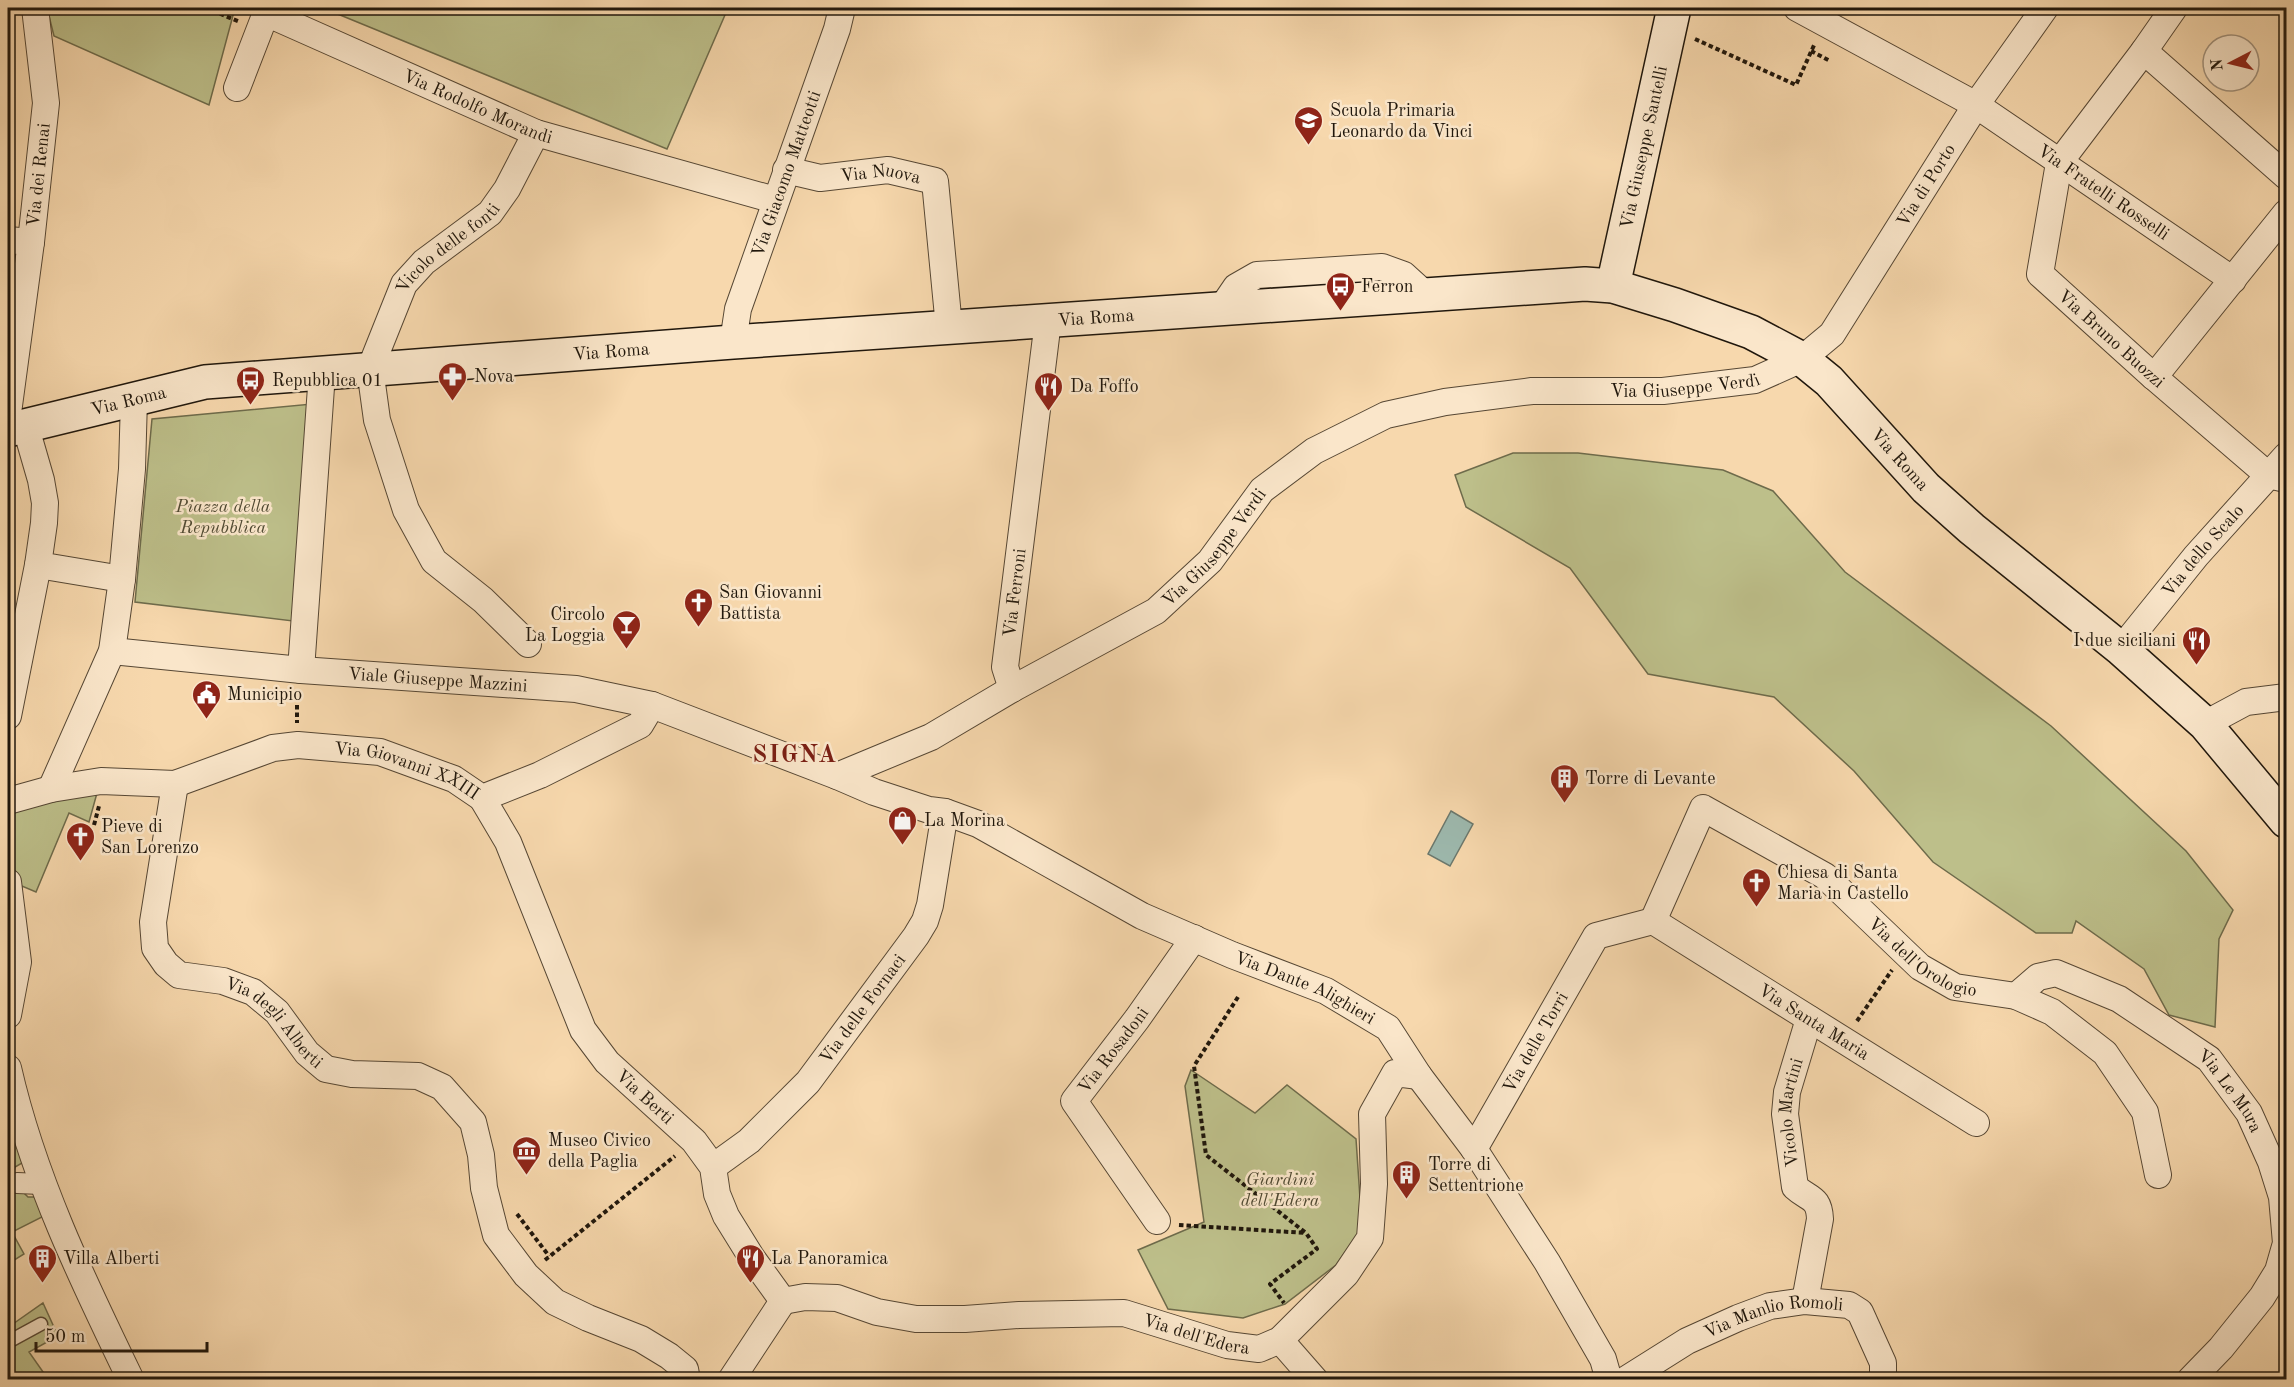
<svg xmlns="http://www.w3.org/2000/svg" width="2294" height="1387" font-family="'Old Standard TT',serif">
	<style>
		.green { fill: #bdbf8a; stroke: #6e6b4b; stroke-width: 1.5 }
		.water { fill: #9db9ae; stroke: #6b786d; stroke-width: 1.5 }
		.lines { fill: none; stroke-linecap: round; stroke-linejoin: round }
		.service-casing { stroke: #564734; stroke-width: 15 }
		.pedestrian-casing { stroke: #564734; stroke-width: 22 }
		.minor-casing { stroke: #564734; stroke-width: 28 }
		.secondary-casing { stroke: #20170c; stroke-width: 36 }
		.path { stroke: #20170c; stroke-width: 4; stroke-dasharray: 4.5 3; stroke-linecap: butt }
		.service { stroke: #fae6ca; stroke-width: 12 }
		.pedestrian { stroke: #fae6ca; stroke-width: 20 }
		.minor { stroke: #fae6ca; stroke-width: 26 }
		.secondary { stroke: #fae6ca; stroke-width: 33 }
		.labels { text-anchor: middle; stroke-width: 5; stroke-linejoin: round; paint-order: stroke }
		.street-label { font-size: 18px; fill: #20170c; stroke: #fae6ca }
		.poi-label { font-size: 18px; fill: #20170c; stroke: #fae6ca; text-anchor: start }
		.park-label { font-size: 18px; font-style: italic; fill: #4f4932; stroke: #fae6ca }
		.district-label { font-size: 24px; font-weight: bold; letter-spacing: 1.5px; fill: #7a1f14; stroke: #fae6ca }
	</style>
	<rect width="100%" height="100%" fill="#f7d8ad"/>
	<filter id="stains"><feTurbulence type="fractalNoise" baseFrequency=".00333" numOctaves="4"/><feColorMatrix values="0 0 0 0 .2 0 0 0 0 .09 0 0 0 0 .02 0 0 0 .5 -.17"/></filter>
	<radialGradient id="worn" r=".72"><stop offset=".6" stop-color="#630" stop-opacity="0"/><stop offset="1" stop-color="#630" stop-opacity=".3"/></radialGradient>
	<path class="green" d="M47,8H235L209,105L54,36Z
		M323,8H728L667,149Z
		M312,404L293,621L135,602L152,419Z
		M1513,453H1578L1723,470L1773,491L1845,572L2051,726L2186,851L2233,910L2219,939L2215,1027L2169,1015L2144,969L2076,921L2072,933H2036L1933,862L1854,771L1774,697L1648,674L1570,568L1466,507L1455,475Z
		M97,793L89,822L69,813L36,892L22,886L17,913L8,861V807Z
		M1191,1070L1255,1113L1287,1085L1356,1139L1362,1228L1336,1265L1285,1304L1243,1318L1168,1309L1138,1250L1204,1222L1185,1086Z
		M8,1104L24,1162L15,1167L13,1175L21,1190L28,1197H36L46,1215L12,1232L24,1254L8,1264Z
		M43,1303L58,1336L29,1352L48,1379H8V1323L10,1326Z"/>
	<path class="water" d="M1451,811L1473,824L1450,866L1428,854Z"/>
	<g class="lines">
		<defs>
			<path id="service" d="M8,1342L41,1324"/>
			<path id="pedestrian" d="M17,1183L41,1184"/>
			<g id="minor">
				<path id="s1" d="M1797,8L1976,105L2233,280"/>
				<path id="s2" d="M2174,8L2144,51L2059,163L2040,274L2154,377L2268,475L2286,479"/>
				<path d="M2144,51L2286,176"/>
				<path id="s3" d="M237,88L266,13L536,133L775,200"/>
				<path id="s4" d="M786,170L820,178L888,170L935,181L949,327"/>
				<path d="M8,240L31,242"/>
				<path d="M1221,309L1236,287L1257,275L1382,267L1404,275L1426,295"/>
				<path id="s5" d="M733,342L738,309L837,29L842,8"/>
				<path d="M2154,377L2286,213"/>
				<path id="s6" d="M8,413L31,242L46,103L35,8"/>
				<path d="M38,565L122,579"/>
				<path id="s7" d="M528,644L483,600L434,561L406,510L377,420L370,369L404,284L424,262L490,213L507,189L536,133"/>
				<path id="s8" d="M2121,649L2196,556L2286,456"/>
				<path id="s9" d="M112,651L301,670L576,689L652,705L837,776L874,792L929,810L945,812L978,824L1142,916L1232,955L1326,991L1388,1028L1419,1076L1474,1149L1547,1262L1603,1359L1609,1380"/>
				<path d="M301,670L322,373"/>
				<path id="s10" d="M1012,689L1005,667L1048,321"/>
				<path d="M8,716L38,565L44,523L45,503L41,480L28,435"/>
				<path d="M2205,724L2246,702L2286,697"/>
				<path id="s11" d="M837,776L931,737L1012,689L1156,611L1210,561L1262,490L1314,451L1386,415L1445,402L1532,391H1663L1755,380L1802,359L1832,334L1976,105L2045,8"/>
				<path id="s12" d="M175,784L153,922L155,948L166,964L179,975L223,981L253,992L277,1012L307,1053L326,1069L352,1074L418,1076L442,1087L473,1122L481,1155L484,1188L496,1235L526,1275L555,1302L588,1318L641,1339L669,1356L685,1369L687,1380"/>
				<path d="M51,789L112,651L122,579L132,469L134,399"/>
				<path id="s13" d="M482,798L508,842L583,1030L607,1062L694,1141L713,1167L717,1194L726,1216L752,1258L783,1301"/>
				<path id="s14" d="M8,801L51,789L101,781L175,784L273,748L298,745L380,752L454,779L482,798L540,775L640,725L652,705"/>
				<path d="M8,882L18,962L8,1015"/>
				<path id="s15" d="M1653,921L1703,808L1825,876L1920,967L1955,987L2016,996L2052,1012L2105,1053L2145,1112L2158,1175"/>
				<path id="s16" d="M1653,921L1976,1123"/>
				<path id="s17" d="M2016,996L2038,977L2056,973L2119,999L2209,1059L2249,1113L2271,1162L2282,1197L2286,1243L2278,1271L2262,1297L2221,1348L2190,1380"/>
				<path d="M8,1068C33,1178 82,1279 131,1380"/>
				<path id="s18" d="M1474,1149L1596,936L1653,921"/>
				<path id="s19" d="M713,1167L749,1141L808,1082L916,936L925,921L930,905L945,812"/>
				<path id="s20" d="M1157,1221L1074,1101L1137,1019L1194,938"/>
				<path id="s21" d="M783,1301L805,1297L837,1298L877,1312L916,1319H965L1019,1315L1124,1313L1227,1345L1259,1349L1280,1340L1346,1274L1370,1238L1374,1184L1372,1114L1395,1073L1419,1076"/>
				<path id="s22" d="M1805,1301L1820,1219C1819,1196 1809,1200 1795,1187L1785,1114L1787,1092L1809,1019"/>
				<path d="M1280,1340L1315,1380"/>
				<path d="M731,1380L783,1301"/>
				<path id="s23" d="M1625,1380L1687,1341L1738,1318L1770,1306L1805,1301L1849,1305L1860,1312L1883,1363V1380"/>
			</g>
			<g id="secondary">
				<path id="s24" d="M1613,286L1674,8"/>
				<path id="s25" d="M8,430L205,382L733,342L1585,284L1613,286L1675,305L1751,332L1802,359L1829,381L1926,488L1972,529L2121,649L2205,724L2286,821"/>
			</g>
		</defs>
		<use href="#service" class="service-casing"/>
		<use href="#pedestrian" class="pedestrian-casing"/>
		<use href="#minor" class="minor-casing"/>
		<use href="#secondary" class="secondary-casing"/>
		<path class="path" d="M206,8L240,22
			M1695,39L1796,85L1815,43
			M1811,51L1830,61
			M297,705V723
			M94,825L99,806
			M1238,997L1194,1066L1206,1155L1306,1233L1317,1249L1270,1284L1284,1303
			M1857,1021L1892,970
			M517,1214L549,1256
			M1179,1225L1306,1233
			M545,1260L675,1156"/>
		<use href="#service" class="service"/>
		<use href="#pedestrian" class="pedestrian"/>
		<use href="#minor" class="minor"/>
		<use href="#secondary" class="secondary"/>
	</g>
	<defs>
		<symbol id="school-pin" viewBox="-11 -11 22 30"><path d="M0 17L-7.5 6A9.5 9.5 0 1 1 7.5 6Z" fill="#8f2418" stroke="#fae6ca"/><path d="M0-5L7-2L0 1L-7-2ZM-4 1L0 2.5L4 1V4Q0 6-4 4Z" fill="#fff"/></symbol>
		<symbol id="bus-pin" viewBox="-11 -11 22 30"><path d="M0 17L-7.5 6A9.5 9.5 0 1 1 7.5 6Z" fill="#8f2418" stroke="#fae6ca"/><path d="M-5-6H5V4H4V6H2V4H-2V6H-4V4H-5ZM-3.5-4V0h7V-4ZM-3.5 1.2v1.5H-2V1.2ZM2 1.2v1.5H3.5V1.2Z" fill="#fff"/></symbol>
		<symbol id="pharmacy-pin" viewBox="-11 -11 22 30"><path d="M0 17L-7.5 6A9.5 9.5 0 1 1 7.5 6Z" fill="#8f2418" stroke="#fae6ca"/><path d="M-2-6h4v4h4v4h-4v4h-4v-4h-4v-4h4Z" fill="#fff"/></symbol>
		<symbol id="restaurant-pin" viewBox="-11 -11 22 30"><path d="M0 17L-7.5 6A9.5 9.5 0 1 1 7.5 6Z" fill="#8f2418" stroke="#fae6ca"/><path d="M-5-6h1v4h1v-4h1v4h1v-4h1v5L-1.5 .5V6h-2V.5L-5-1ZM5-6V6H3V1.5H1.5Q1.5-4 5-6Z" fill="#fff"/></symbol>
		<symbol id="church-pin" viewBox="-11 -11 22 30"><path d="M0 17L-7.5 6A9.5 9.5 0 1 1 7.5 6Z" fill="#8f2418" stroke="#fae6ca"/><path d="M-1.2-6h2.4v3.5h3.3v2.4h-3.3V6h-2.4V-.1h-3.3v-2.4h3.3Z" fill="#fff"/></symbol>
		<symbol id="bar-pin" viewBox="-11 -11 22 30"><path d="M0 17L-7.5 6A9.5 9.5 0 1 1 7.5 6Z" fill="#8f2418" stroke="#fae6ca"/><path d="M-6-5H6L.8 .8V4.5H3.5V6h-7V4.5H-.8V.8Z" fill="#fff"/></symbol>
		<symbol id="civic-pin" viewBox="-11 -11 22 30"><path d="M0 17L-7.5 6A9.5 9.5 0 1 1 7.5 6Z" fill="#8f2418" stroke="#fae6ca"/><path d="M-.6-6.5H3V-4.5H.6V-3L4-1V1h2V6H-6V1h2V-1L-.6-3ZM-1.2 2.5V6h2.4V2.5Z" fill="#fff"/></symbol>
		<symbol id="building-pin" viewBox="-11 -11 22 30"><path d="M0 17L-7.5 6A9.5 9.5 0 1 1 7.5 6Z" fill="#8f2418" stroke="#fae6ca"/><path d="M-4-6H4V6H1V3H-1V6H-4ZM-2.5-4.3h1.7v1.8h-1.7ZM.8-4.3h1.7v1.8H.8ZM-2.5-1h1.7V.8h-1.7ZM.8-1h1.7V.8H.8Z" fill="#fff"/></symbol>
		<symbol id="shop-pin" viewBox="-11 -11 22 30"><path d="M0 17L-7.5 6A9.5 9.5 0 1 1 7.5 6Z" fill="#8f2418" stroke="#fae6ca"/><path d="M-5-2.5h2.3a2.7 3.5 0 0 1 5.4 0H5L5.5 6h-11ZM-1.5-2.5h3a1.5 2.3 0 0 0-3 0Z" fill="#fff"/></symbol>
		<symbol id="museum-pin" viewBox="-11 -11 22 30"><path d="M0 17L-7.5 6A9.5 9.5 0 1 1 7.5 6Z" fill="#8f2418" stroke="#fae6ca"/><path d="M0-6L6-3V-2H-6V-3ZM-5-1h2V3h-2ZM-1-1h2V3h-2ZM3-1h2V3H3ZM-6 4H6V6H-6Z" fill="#fff"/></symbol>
	</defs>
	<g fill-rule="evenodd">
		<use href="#school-pin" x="1292" y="104" width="33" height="45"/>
		<use href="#bus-pin" x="1324" y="270" width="33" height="45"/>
		<use href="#pharmacy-pin" x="436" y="360" width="33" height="45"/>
		<use href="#bus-pin" x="234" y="364" width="33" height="45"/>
		<use href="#restaurant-pin" x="1032" y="370" width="33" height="45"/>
		<use href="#church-pin" x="682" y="586" width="33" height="45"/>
		<use href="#bar-pin" x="610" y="608" width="33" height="45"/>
		<use href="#restaurant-pin" x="2180" y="624" width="33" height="45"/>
		<use href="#civic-pin" x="190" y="678" width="33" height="45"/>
		<use href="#building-pin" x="1548" y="762" width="33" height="45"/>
		<use href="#shop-pin" x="886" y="804" width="33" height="45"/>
		<use href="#church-pin" x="64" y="820" width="33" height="45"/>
		<use href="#church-pin" x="1740" y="866" width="33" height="45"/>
		<use href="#museum-pin" x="510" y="1134" width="33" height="45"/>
		<use href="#building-pin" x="1390" y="1158" width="33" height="45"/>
		<use href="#building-pin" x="26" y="1242" width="33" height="45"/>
		<use href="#restaurant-pin" x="734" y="1242" width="33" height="45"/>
	</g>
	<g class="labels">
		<g class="street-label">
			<text dy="6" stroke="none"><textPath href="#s3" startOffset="312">Via Rodolfo Morandi</textPath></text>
			<text dy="6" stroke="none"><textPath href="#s24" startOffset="142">Via Giuseppe Santelli</textPath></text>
			<text dy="6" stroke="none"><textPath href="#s5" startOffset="177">Via Giacomo Matteotti</textPath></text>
			<text dy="6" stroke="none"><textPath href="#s6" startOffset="240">Via dei Renai</textPath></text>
			<text dy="6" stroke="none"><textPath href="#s4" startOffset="96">Via Nuova</textPath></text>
			<text dy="6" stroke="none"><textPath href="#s11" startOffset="1305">Via di Porto</textPath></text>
			<text dy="6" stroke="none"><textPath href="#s1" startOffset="358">Via Fratelli Rosselli</textPath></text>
			<text dy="6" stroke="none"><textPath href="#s7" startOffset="478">Vicolo delle fonti</textPath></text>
			<text dy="6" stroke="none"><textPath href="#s25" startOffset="1096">Via Roma</textPath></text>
			<text dy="6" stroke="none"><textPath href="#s2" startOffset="402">Via Bruno Buozzi</textPath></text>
			<text dy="6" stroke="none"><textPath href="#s25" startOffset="610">Via Roma</textPath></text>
			<text dy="6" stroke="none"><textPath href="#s11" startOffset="968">Via Giuseppe Verdi</textPath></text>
			<text dy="6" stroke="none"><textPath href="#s25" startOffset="124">Via Roma</textPath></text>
			<text dy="6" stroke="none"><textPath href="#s25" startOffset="1958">Via Roma</textPath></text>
			<text dy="6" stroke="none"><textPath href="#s11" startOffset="446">Via Giuseppe Verdi</textPath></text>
			<text dy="6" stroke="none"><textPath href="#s8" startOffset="128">Via dello Scalo</textPath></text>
			<text dy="6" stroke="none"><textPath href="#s10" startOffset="98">Via Ferroni</textPath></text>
			<text dy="6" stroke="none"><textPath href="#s9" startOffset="327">Viale Giuseppe Mazzini</textPath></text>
			<text dy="6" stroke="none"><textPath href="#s14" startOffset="412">Via Giovanni XXIII</textPath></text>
			<text dy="6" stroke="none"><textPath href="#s15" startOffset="392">Via dell'Orologio</textPath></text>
			<text dy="6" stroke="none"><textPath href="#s9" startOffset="1257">Via Dante Alighieri</textPath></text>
			<text dy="6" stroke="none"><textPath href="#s19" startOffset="219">Via delle Fornaci</textPath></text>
			<text dy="6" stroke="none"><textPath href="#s16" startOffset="190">Via Santa Maria</textPath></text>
			<text dy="6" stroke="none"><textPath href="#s12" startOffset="314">Via degli Alberti</textPath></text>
			<text dy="6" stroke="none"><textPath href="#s18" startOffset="123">Via delle Torri</textPath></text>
			<text dy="6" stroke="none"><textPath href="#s20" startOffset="210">Via Rosadoni</textPath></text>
			<text dy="6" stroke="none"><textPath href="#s17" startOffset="262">Via Le Mura</textPath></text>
			<text dy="6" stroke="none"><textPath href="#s13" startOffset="345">Via Berti</textPath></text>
			<text dy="6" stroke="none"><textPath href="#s22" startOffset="202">Vicolo Martini</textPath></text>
			<text dy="6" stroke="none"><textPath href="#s23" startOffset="165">Via Manlio Romoli</textPath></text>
			<text dy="6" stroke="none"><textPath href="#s21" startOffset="420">Via dell'Edera</textPath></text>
		</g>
		<g class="poi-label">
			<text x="1330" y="116">Scuola Primaria<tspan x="1330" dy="21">Leonardo da Vinci</tspan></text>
			<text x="1361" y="292">Ferron</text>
			<text x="474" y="382">Nova</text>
			<text x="272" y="386">Repubblica 01</text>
			<text x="1070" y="392">Da Foffo</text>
			<text x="719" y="598">San Giovanni<tspan x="719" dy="21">Battista</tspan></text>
			<text x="605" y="620" text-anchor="end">Circolo<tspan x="605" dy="21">La Loggia</tspan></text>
			<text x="2176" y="646" text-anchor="end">I due siciliani</text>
			<text x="227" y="700">Municipio</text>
			<text x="1585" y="784">Torre di Levante</text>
			<text x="924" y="826">La Morina</text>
			<text x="101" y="832">Pieve di<tspan x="101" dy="21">San Lorenzo</tspan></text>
			<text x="1777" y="878">Chiesa di Santa<tspan x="1777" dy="21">Maria in Castello</tspan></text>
			<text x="548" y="1146">Museo Civico<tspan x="548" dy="21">della Paglia</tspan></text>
			<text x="1428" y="1170">Torre di<tspan x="1428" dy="21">Settentrione</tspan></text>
			<text x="63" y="1264">Villa Alberti</text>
			<text x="771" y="1264">La Panoramica</text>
		</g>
		<g class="park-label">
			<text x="223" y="512">Piazza della<tspan x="223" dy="21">Repubblica</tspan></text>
			<text x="1280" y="1185">Giardini<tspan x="1280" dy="21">dell'Edera</tspan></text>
		</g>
		<g class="district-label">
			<text x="795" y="762">SIGNA</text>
		</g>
	</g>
	<rect width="2294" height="1387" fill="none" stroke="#f7d8ad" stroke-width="30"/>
	<rect x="9" y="9" width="2276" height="1369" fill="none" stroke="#20170c" stroke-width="3"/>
	<rect x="15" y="15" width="2264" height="1357" fill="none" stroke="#20170c" stroke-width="1.5"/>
	<g transform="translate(2231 63) rotate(263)"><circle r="28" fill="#fae6ca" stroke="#a3937e" stroke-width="1.5"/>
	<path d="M0-4.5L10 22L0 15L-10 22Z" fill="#8f2418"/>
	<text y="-9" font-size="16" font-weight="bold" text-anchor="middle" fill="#20170c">N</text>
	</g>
	<path d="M36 1342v9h171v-9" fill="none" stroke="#20170c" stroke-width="3"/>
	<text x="45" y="1342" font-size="18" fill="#20170c" stroke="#fae6ca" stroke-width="4.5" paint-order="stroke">50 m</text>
	<rect width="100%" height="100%" filter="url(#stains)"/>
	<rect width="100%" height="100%" fill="url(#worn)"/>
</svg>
